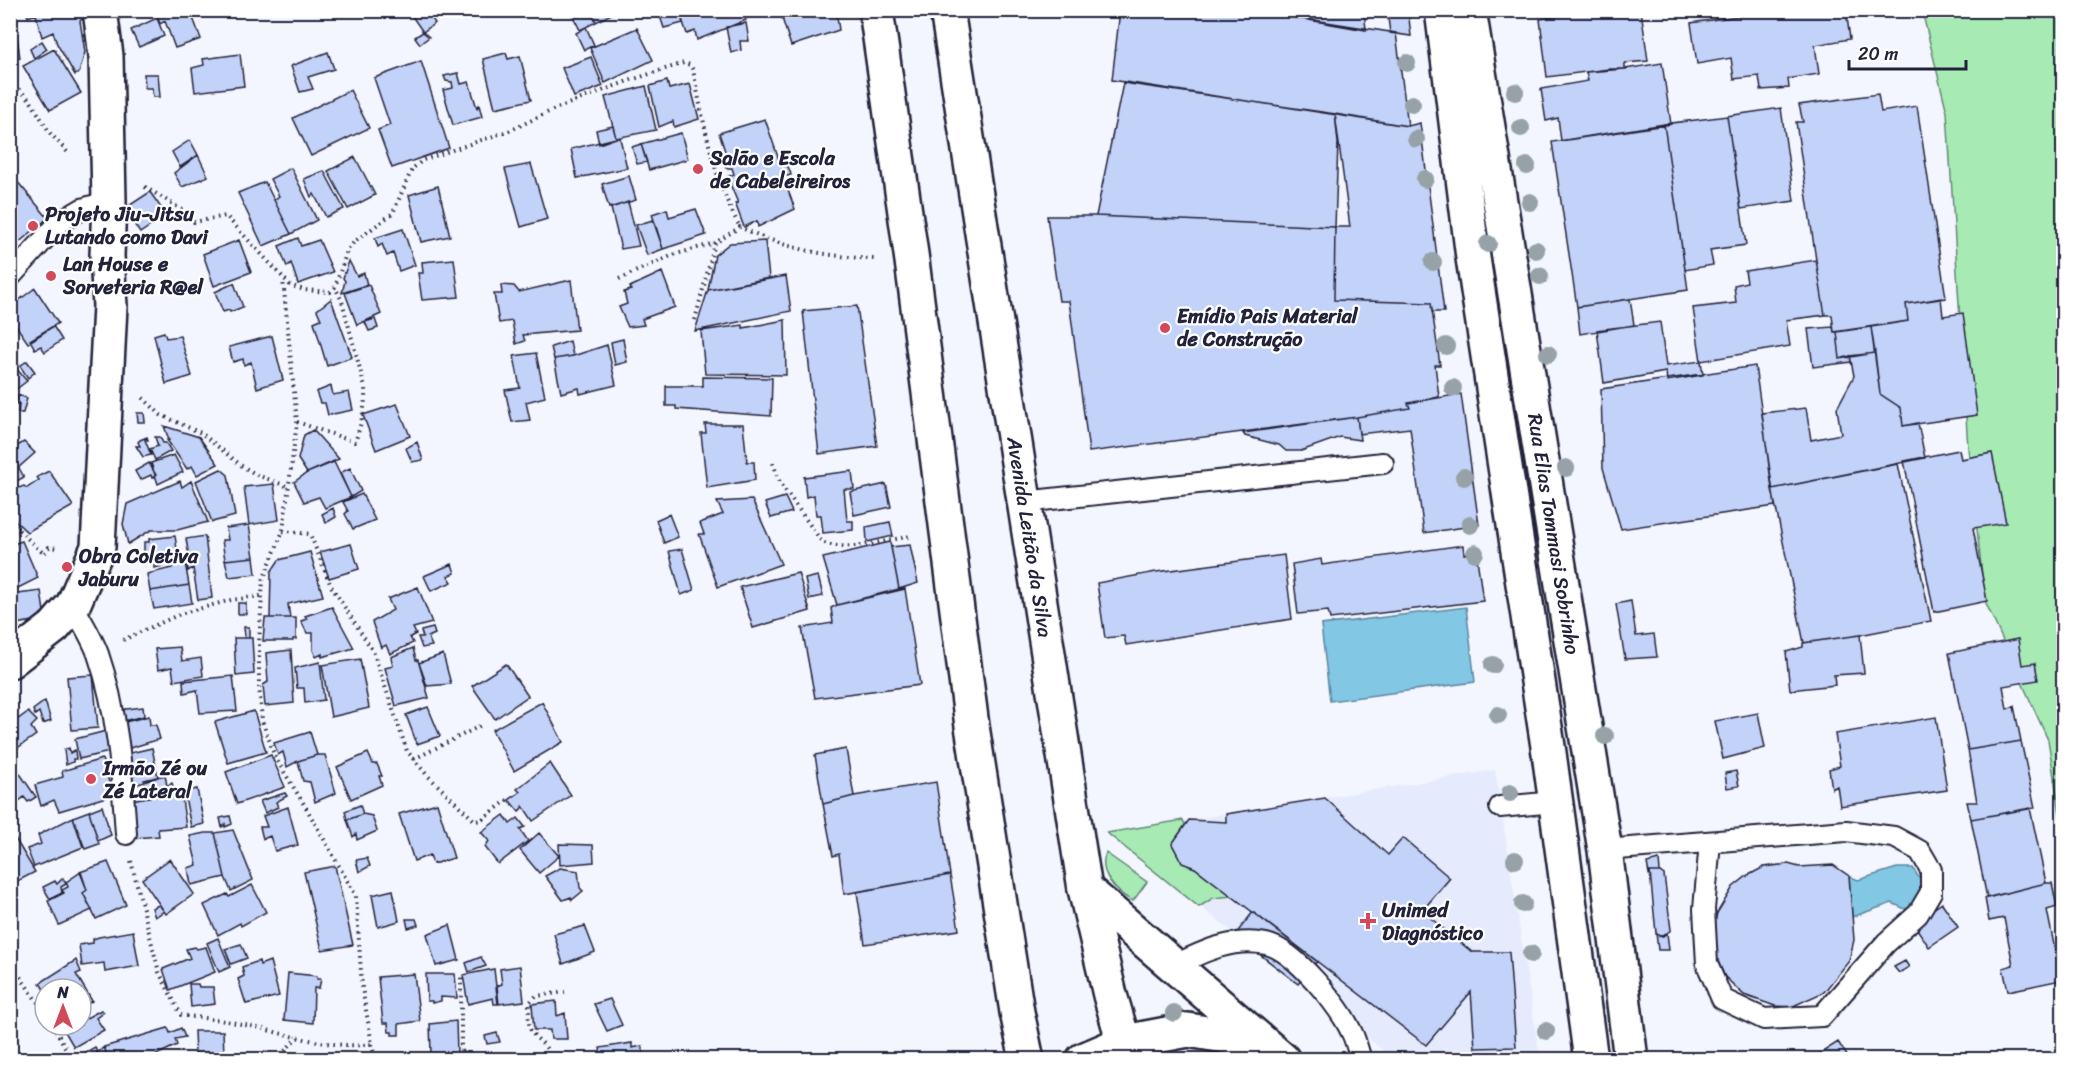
<svg xmlns="http://www.w3.org/2000/svg" width="2074" height="1070" font-family="Sriracha,sans-serif">
	<style>
		.built { fill: #e5ebfc }
		.green { fill: #a7eab4; stroke: #648678; stroke-width: 1.5 }
		.water { fill: #82c7e3; stroke: #5c85a0; stroke-width: 1.5 }
		.building { fill: #c3d2f8; stroke: #22223b; stroke-width: 1.5 }
		.lines { fill: none; stroke-linecap: round; stroke-linejoin: round }
		.service-casing { stroke: #22223b; stroke-width: 24 }
		.minor-casing { stroke: #22223b; stroke-width: 38 }
		.tertiary-casing { stroke: #22223b; stroke-width: 38 }
		.path { stroke: #22223b; stroke-width: 4; stroke-dasharray: 1.5 4.5; stroke-linecap: butt }
		.service { stroke: #fff; stroke-width: 20 }
		.minor { stroke: #fff; stroke-width: 33 }
		.tertiary { stroke: #fff; stroke-width: 33 }
		.tree { fill: #96a2a7 }
		.poi-dot { fill: #d1495b; stroke: #fff; stroke-width: 2 }
		.labels { text-anchor: middle; stroke-width: 4.5; stroke-linejoin: round; paint-order: stroke }
		.poi-label { font-size: 20px; font-weight: bold; fill: #22223b; stroke: #fff; text-anchor: start }
		.street-label { font-size: 20px; fill: #22223b; stroke: #fff }
	</style>
	<rect width="100%" height="100%" fill="#f3f6fe"/>
	<filter id="ink" filterUnits="userSpaceOnUse"><feTurbulence type="fractalNoise" baseFrequency=".0167" numOctaves="2"/><feDisplacementMap in="SourceGraphic" scale="12" xChannelSelector="R" yChannelSelector="G"/><feConvolveMatrix kernelMatrix="1 2 1 2 8 2 1 2 1" color-interpolation-filters="sRGB"/></filter>
	<g filter="url(#ink)">
		<path class="built" d="M1495,770L1540,1059H1394L1107,833Z"/>
		<path class="green" d="M1922,11H2063V832L2048,740L1985,601L1968,448L1947,112Z
			M1183,820L1185,825L1172,844L1182,863L1195,868L1233,896L1213,898L1199,907L1107,833Z
			M1106,853L1147,882L1133,901C1117,894 1097,872 1106,853Z"/>
		<path class="water" d="M1466,607L1475,682L1330,701L1321,625Z
			M1897,868H1913L1922,883L1920,903L1905,909L1892,903L1852,917L1849,876L1858,880Z"/>
		<path class="building" d="M10,10L12,14H14L20,58L10,59Z
			M26,10H80L83,18L80,21L85,52L79,73L75,75L57,44L53,32L42,37L36,14L28,17Z
			M155,10H190L201,39L175,48L165,21L160,24Z
			M410,10H426L435,23L423,32L409,12Z
			M570,10H591L596,22L580,30Z
			M591,10H619L596,22Z
			M658,10H679L683,23L664,28Z
			M679,10H742L746,20L697,40L695,31L687,34Z
			M784,10H836L839,30L791,46L780,12Z
			M1120,10H1251L1396,33L1408,126L1112,80Z
			M1251,10H1364L1366,30Z
			M1387,10H1408L1411,36L1390,33Z
			M1592,10H1641L1648,61L1625,63V69H1609L1547,77L1540,19Z
			M1778,10H1846L1850,39L1815,45L1819,74L1788,79L1789,88L1761,90L1759,76L1734,79L1731,58L1697,64L1691,23Z
			M157,18L164,36L139,47L131,30Z
			M746,23L749,41H740L741,50L731,53L726,27Z
			M586,27L594,45L584,50L576,33Z
			M637,28L653,60L605,83L590,48Z
			M423,32L429,37L420,44L415,37Z
			M42,41L47,49L34,58L30,49Z
			M54,49L81,93L50,110L23,66Z
			M328,52L334,69L308,77L313,89L300,92L291,66Z
			M506,53L508,59L520,56L531,100L495,108L483,59Z
			M240,54L244,86L195,92L192,68L204,65L203,59Z
			M591,57L603,86L574,97L562,68Z
			M421,61L449,148L392,168L378,130L390,125L374,78Z
			M1662,63L1671,124L1561,141L1558,118L1546,121L1541,89L1588,81L1586,72L1625,69Z
			M458,73L461,84L469,82L477,108L479,105L482,117L453,125L443,90L453,88L452,82L446,81L444,76Z
			M144,74H158L160,97H153L152,88H145Z
			M667,81L669,89L690,84L699,119L674,127L673,121L659,127L650,86Z
			M1123,83L1335,114L1338,143L1335,227L1096,216Z
			M646,86L656,130L616,138L605,97Z
			M350,90L369,128L311,156L293,118Z
			M1878,94L1881,112L1917,106L1946,298L1906,304L1908,321L1834,332L1832,315H1825L1816,260L1796,122H1803L1799,105Z
			M1781,108L1794,201L1741,209L1727,116Z
			M1335,114L1408,126L1420,123L1444,312H1432L1431,303L1334,300L1335,227H1350Z
			M1727,116L1746,245L1710,250L1713,265L1685,270L1664,124Z
			M765,119L781,166L786,163L790,171L791,175L783,177L795,209L758,227L757,221L744,227L735,203H738L727,177L734,174L732,168H726L723,157H727L719,133Z
			M1664,124L1688,290L1577,307L1552,142Z
			M613,126L616,138L599,144L596,130Z
			M681,133L688,159L649,170L641,144Z
			M616,138H620L627,168L577,178L571,149Z
			M190,140L198,155L180,167L172,152Z
			M641,144L647,162L637,164L632,147Z
			M198,155L208,176L182,187L174,173Z
			M355,157L375,195L348,209L328,171Z
			M531,164L547,219L521,227L505,169Z
			M291,168L317,220L291,234L274,200L279,196L270,179Z
			M324,171L344,209L326,217L314,194L311,197L304,179Z
			M629,176L636,200L609,208L602,184Z
			M16,180L48,218L17,244L10,237V185Z
			M265,182L291,234L263,246L238,193Z
			M438,186L450,236L421,242L409,195Z
			M150,192L166,215L140,233L124,209Z
			M628,202L639,246L621,249L611,208Z
			M667,209L669,217L696,209L706,235L663,249L652,214Z
			M1047,216H1096L1335,227L1334,300L1431,303L1440,365H1435L1439,397L1408,403L1410,408L1357,417L1089,452L1069,301H1059Z
			M653,220L663,249L647,255L636,225Z
			M403,229L415,265L399,271L393,253L387,256L382,244L378,247L375,238Z
			M298,238L301,246L319,240L333,272L298,284L291,263L287,267L279,246Z
			M239,240L251,272L214,286L203,254Z
			M765,241L769,278L708,290L715,255L730,243Z
			M454,259L459,297L422,300L418,273H423L422,262Z
			M1816,260L1825,315L1786,320L1790,346L1701,361L1693,308L1736,303L1734,285L1747,282L1745,271Z
			M349,261L357,276L364,273L367,285L342,293L345,281L343,278Z
			M662,272L675,307L642,319L644,325L628,327L619,307L627,304L624,292L631,290L630,287Z
			M786,276L791,311L695,331L708,290Z
			M571,280L577,330L523,335L525,341L516,344L512,321L499,323L494,294H502L501,285L514,286L519,292Z
			M234,283L243,307L230,312L229,310L223,312L215,292Z
			M369,285L381,314L357,325L345,293Z
			M35,288L58,323L28,343L10,317V307Z
			M1941,298L1943,316L1963,313L1977,415L1903,426L1901,408L1880,394L1871,327L1908,321L1906,304Z
			M331,299L352,357L327,366L314,322L321,319L317,310Z
			M1630,299L1634,325L1580,334L1577,307Z
			M857,306L877,446L819,454L803,311Z
			M375,319L378,328L369,331L365,322Z
			M785,320L786,375L705,374L701,331L743,325V328Z
			M1660,322L1666,366L1701,361L1703,375L1667,381L1666,372L1604,383L1597,330Z
			M53,326L62,340L45,352L41,346L35,349L30,340Z
			M1833,327L1834,332H1837L1840,359L1850,356L1851,362L1813,367L1808,329Z
			M1871,327L1875,353L1840,359L1837,332Z
			M164,332L166,338L180,336L192,376L166,384L154,335Z
			M272,336L283,380L257,388L251,362L244,365L243,359L233,362L229,347Z
			M623,339L627,362L615,365L611,342Z
			M570,341L573,356L554,359L551,347Z
			M607,345L616,385L580,394L579,388L561,393L554,359L573,356Z
			M536,353L545,397L526,402L530,420L512,422L505,390L520,388L514,356Z
			M1875,353L1880,394L1901,408L1903,426L1918,423L1925,458L1772,489L1762,413L1806,408L1811,440L1841,434L1837,408L1854,376L1850,356Z
			M27,361L35,372L28,378L20,366Z
			M14,366L27,381L10,394V369Z
			M1755,366L1775,506L1621,529L1603,468L1601,389Z
			M703,377L772,378L771,416L676,409V406H666V386H703Z
			M331,386L333,395L349,392L353,410L328,415L325,403H320L316,392Z
			M1461,394L1479,525L1424,533L1410,428L1359,434L1357,417L1410,408L1408,403Z
			M18,395L27,398L23,413H18L19,404H16Z
			M397,404L410,436L376,450L363,415Z
			M137,413H144L145,422H138Z
			M1357,417L1360,440L1340,437L1301,451H1286L1279,445L1245,436L1243,433Z
			M705,424H743L747,462H754L755,480L707,488L701,433H706Z
			M164,426L199,437L218,464L197,475L192,466L187,469L167,440H169Z
			M313,430L339,459L307,473L298,459L304,435Z
			M147,437L148,440H145L151,455L143,457L136,446H140L138,442L140,440Z
			M155,437H160L163,443H166L171,451L155,460L150,449L158,446Z
			M24,442L35,453L18,468L15,462L10,466V445L14,448Z
			M417,442L423,460L412,462L406,448Z
			M1959,450L1961,459L1992,453L2006,523L1973,528L1987,601L1934,612L1904,461Z
			M174,455L183,472L158,484L151,463Z
			M334,462L351,497L325,508L319,497L304,502L294,482L307,473Z
			M149,463L156,475L152,478L151,475L140,480L135,471Z
			M1898,464L1931,621L1860,635L1804,643L1772,489Z
			M19,468L24,477L10,485V474Z
			M350,468L361,491L351,497L340,473Z
			M221,469L228,475L235,516L212,522L196,481Z
			M49,471L73,506L27,532L10,516V499L13,497L10,491L24,486L27,488L39,480L37,477Z
			M852,471L854,489H844L847,521H853V530L823,533L821,515H816L814,495L806,497L804,477Z
			M180,481L182,487L191,481L208,522L177,530H151L128,544L123,524L127,504Z
			M274,484L279,520L249,525L244,487Z
			M886,484L891,507L854,515L850,492Z
			M362,494L375,520L353,529L345,514L348,511L343,502Z
			M785,497L792,512L771,518L765,503Z
			M752,500L781,564L718,587L699,534H704L700,523L723,514L717,502Z
			M333,508L336,517L326,523L322,514Z
			M669,514L678,537L664,543L656,520Z
			M890,522L893,536L867,542L866,527Z
			M249,525L254,557L225,560L222,540H228L226,528Z
			M175,536L179,562L154,568V562H148L147,556H144V542H149V539Z
			M205,536L212,598L198,600L193,568L188,571L187,562H190L186,539Z
			M22,541L38,578L10,592V545Z
			M890,542L899,589L837,605L823,558Z
			M351,544L359,569L329,578L320,552Z
			M910,545L918,583L899,589L891,547Z
			M1463,545L1464,554L1476,551L1483,601L1330,619L1328,611L1298,614L1292,564L1321,559L1322,565Z
			M682,549L694,590L681,595L669,551Z
			M310,552L323,596L288,604L290,618H270L271,572L279,560Z
			M1284,555L1292,619L1126,645L1124,636L1105,638L1097,583L1156,572Z
			M254,557L256,574L229,577L225,560Z
			M185,562L189,585L150,591L147,574L172,568L171,565Z
			M452,564L455,573L448,576L452,582L431,591L424,576Z
			M798,573L810,611L753,628L740,587Z
			M818,576L823,596L809,599L805,579Z
			M189,585L192,603L154,609L150,591Z
			M418,587L432,623L413,628L416,634L410,637L413,643L390,654L386,645L381,648L372,622L393,610L388,599Z
			M905,589L920,685L815,698L802,628L833,623L831,608L837,605Z
			M41,591L45,619L10,625V595Z
			M1631,601L1636,636L1654,634L1657,657L1625,659L1616,604Z
			M238,603H246V614H238Z
			M332,607L354,648L322,657V654L316,657L313,650V633H307L301,621L307,619L305,616Z
			M265,618H296V639H293V641H263Z
			M244,627H249V638H245Z
			M433,628L435,634L428,637L432,646L422,648L418,637H423L421,631Z
			M1860,635L1864,673L1834,675L1835,685L1790,690L1786,652L1803,647V643Z
			M234,638H252L254,674L236,676Z
			M2018,639L2022,665L2035,663L2038,680L2003,686L2007,709L2014,706L2021,741L1968,750L1949,653Z
			M180,647L182,661L201,658L203,676L174,681L172,667L158,670L155,649Z
			M413,648L416,660H418L429,698L396,706L385,668L393,666L391,657Z
			M291,650L294,703L265,706L263,685L268,682L266,653Z
			M443,654L451,684L427,686L419,663Z
			M360,659L369,708L331,717L322,665Z
			M320,662L324,700L305,703L304,688H297L295,668Z
			M506,664L528,696L495,719L472,686Z
			M93,675L98,728L72,730L67,677Z
			M233,676L237,711L200,713L197,690L184,693L183,681Z
			M45,701L51,721L43,724L39,712L35,715L33,710Z
			M542,702L563,742L514,771L492,730Z
			M143,707L144,716L119,722L118,710Z
			M428,707L440,736L417,744L406,715Z
			M254,711L266,752L228,763L215,722Z
			M28,712L37,721L31,727L36,735L10,753V725Z
			M1758,713L1765,748L1723,759L1715,721Z
			M149,716L150,725H156L160,739L130,748L125,722Z
			M1936,717L1947,790L1840,806L1837,786L1832,789L1829,769L1840,766L1835,734Z
			M110,730L114,751L79,759L75,739Z
			M310,732L317,755L298,761L287,767L283,752L278,755L274,743Z
			M2021,741L2035,808L1971,819L1967,802H1977L1968,750Z
			M69,748L70,753L75,750L76,759H73V762L66,765L64,750Z
			M152,748L158,777L133,786L126,754Z
			M846,749L854,796L823,804L815,755Z
			M368,753L373,764H377L382,776H379L382,785L351,799L337,767Z
			M271,755L285,787L237,804L226,772Z
			M317,755H325L336,793L315,802L310,782L303,781L298,761Z
			M10,759L36,797L28,802L24,797L11,808Z
			M102,759L113,795L59,811L54,800L41,806L35,785L63,777L62,771Z
			M550,763L571,795L533,821L523,806L519,812L509,800L520,792L517,789Z
			M1736,771L1739,786L1727,788L1725,773Z
			M165,775L167,786L172,783L174,789L148,795L144,780Z
			M936,782L950,875L844,894L839,854L833,856L823,804L854,796Z
			M197,789L204,824L191,827L184,792Z
			M181,792L186,827L158,829L159,836L135,838L130,800Z
			M285,793L287,796L276,802L278,807L265,813L260,801Z
			M1325,798L1388,855L1403,838L1450,878L1422,911L1472,952H1509L1516,1047L1475,1048L1471,992L1426,1045L1195,868L1182,863L1172,844L1189,820L1226,822V814Z
			M437,803L454,858L433,864L430,855L414,861L399,814Z
			M360,805L363,814L347,820L345,811Z
			M102,806L111,835L98,841L89,811Z
			M288,807L298,845L275,851L270,836L263,839L260,827H267L263,816Z
			M2030,808L2046,883L1987,898L1971,819Z
			M89,811L99,844L85,849L73,817Z
			M363,814L372,816L377,831L357,840L356,834L353,837L347,820Z
			M504,815L510,824L518,818L525,827L520,829L528,841L498,864L485,847L489,841L481,832Z
			M230,816L232,824L225,827V824L222,827L220,818Z
			M73,817L83,847L34,867L27,849L41,844L38,835Z
			M10,830L35,872L10,885Z
			M233,830L253,880L231,891L225,877L215,833Z
			M205,833H215L225,877L191,885L188,868L197,865L190,836Z
			M539,833L559,856L539,873L520,850Z
			M559,844L593,845L594,862L560,865Z
			M367,858L370,866L359,872L356,860Z
			M170,859L194,894L166,914L142,879Z
			M1659,860L1660,872H1650L1649,874L1647,863Z
			M108,862L126,905L96,919L83,893L87,890L80,872Z
			M1788,864L1799,867L1833,865L1849,876L1854,940L1849,961L1824,992L1791,1007L1775,1006L1744,995L1725,977L1716,957L1713,930L1717,913L1733,887L1747,876L1764,867Z
			M335,866L353,945L322,950L304,872Z
			M560,868L578,871L580,888L583,891L572,900L571,897L563,900L545,876Z
			M81,872L87,890L83,893L92,910L59,925L48,901L64,893L62,890L68,887L66,882Z
			M1650,872H1660L1664,875L1671,930L1663,936H1659L1656,933Z
			M950,875L959,930L865,944L857,892Z
			M63,878L66,884L61,887L62,893L50,899L43,887L55,881L57,884Z
			M2046,883H2052L2057,907L2047,910L2061,980L2008,991L2003,968L2013,965L2004,918L1989,921L1985,898Z
			M252,885L266,912L241,926L240,923L218,935L204,905L227,894L229,897Z
			M393,890L399,921L378,927L372,895Z
			M1942,903L1958,927L1929,947L1913,923Z
			M159,905L164,911L155,917L152,908Z
			M1253,912L1317,961L1298,984L1235,935Z
			M406,919H416L418,925L408,928Z
			M450,925L459,960L436,966L427,934Z
			M585,926L595,952L563,964L554,934Z
			M133,931L139,966L105,972L104,963L82,966L79,945L93,943V939L99,937Z
			M1656,933L1659,936L1667,933L1669,950H1658Z
			M218,938L230,967L219,972L207,943Z
			M241,944L247,958L231,964L225,949Z
			M195,947L197,949L206,947L215,972L170,990L163,969L190,958L186,949Z
			M481,957L486,966L469,972L466,963Z
			M76,960L81,972L76,974L92,1001L81,1007V989H45V991L40,983Z
			M259,961L260,965L270,961L279,996L246,1004L238,979L244,976L242,967Z
			M1905,961L1909,967L1899,973L1894,967Z
			M520,966L524,1001L499,1004L497,986L502,984L500,969Z
			M494,969L498,1004H494L493,998L468,1004L463,975Z
			M288,973L317,976V979H321L319,988H314L313,1023L284,1020Z
			M414,974L420,1021L399,1024V1035H392V1032H389L388,1023H383L378,977Z
			M426,974H455L457,998L441,997V1001L432,1003V1001H427Z
			M189,984H198L199,987H213L215,1004L191,1007Z
			M610,999L622,1025L607,1031L594,1004Z
			M556,1001L557,1016L565,1013L567,1039H551L550,1030H534L532,1004Z
			M101,1010L104,1012L96,1018L104,1030L74,1047L64,1030L73,1025H81V1021Z
			M456,1021L457,1053H431L430,1024Z
			M168,1028L170,1033L181,1028L185,1037L175,1039L177,1045L146,1060H109L104,1047Z
			M194,1031H223L224,1054H195Z
			M497,1033L500,1042L487,1044L485,1036Z
			M1838,1042L1850,1060H1810Z
			M632,1043V1048L642,1046L645,1060H602L600,1048Z
			M95,1047L97,1053L104,1047L109,1060H88L84,1053Z
			M336,1055L360,1060H335Z"/>
		<g class="lines">
			<defs>
				<path id="service" d="M10,277L60,222L82,209L109,201
					M1024,502L1383,463
					M73,605C81,621 92,637 98,654C118,712 122,774 126,834
					M1500,807L1555,802
					M1605,850L1846,831L1894,837L1920,851L1931,870V892L1918,914L1886,943L1822,1016L1764,1019L1722,999L1707,964L1704,909L1710,842
					M1173,966C1202,952 1233,937 1266,944C1295,950 1340,1007 1352,1033C1356,1041 1358,1051 1361,1060"/>
				<path id="minor" d="M10,661L54,627L73,605L98,547L110,306L107,256L109,201L106,56L100,10
					M1085,889L1283,1060
					M1083,1060L1125,1042L1188,1030L1261,1042"/>
				<path id="tertiary" d="M876,10L912,261L972,726L1017,1012L1027,1060
					M947,10L1085,889L1110,995L1129,1060
					M1442,10L1473,258L1549,753L1591,1060
					M1469,10L1605,850L1631,1060"/>
			</defs>
			<use href="#service" class="service-casing"/>
			<use href="#minor" class="minor-casing"/>
			<use href="#tertiary" class="tertiary-casing"/>
			<path class="path" d="M10,81L30,100L50,133L70,155
				M145,187L184,211L194,222L226,216L290,285L304,290L330,292L335,287L347,251L354,242L393,213L412,169L423,160L511,130L555,109L628,81L684,63L690,65L693,70C704,123 713,179 740,227
				M619,279L673,255L715,243
				M695,320L715,243L740,227C786,249 824,256 874,259
				M143,398L161,415L201,433L242,466L257,475L289,487
				M297,422L355,442C361,424 366,407 365,388L342,301L335,287
				M773,463L780,483L822,542C846,553 886,540 912,536
				M10,522L44,554L49,547L57,548
				M283,531L310,534L331,586L373,651L407,751L427,775L475,821L481,820L509,799
				M123,640L180,614L231,600L261,596
				M414,759L480,726
				M131,861L159,972L181,1015C202,1018 224,1020 245,1025C284,1033 332,1050 372,1044L362,988L356,896L308,811L275,757L262,720L259,685V643L263,580L283,531L297,422L283,280
				M10,962L45,1013
				M53,1025L72,1060
				M372,1044L375,1060
				M277,1060L297,1037
				M380,1060L461,1054V974
				M550,1060C548,1041 534,1041 530,1028C528,1020 529,1011 529,1003L536,996L565,992"/>
			<use href="#service" class="service"/>
			<use href="#minor" class="minor"/>
			<use href="#tertiary" class="tertiary"/>
		</g>
		<g class="tree">
			<circle cx="1407" cy="63" r="9"/>
			<circle cx="1515" cy="92" r="9"/>
			<circle cx="1412" cy="104" r="9"/>
			<circle cx="1521" cy="128" r="9"/>
			<circle cx="1416" cy="139" r="9"/>
			<circle cx="1527" cy="166" r="9"/>
			<circle cx="1425" cy="179" r="9"/>
			<circle cx="1530" cy="202" r="9"/>
			<circle cx="1488" cy="244" r="9"/>
			<circle cx="1536" cy="250" r="9"/>
			<circle cx="1433" cy="262" r="9"/>
			<circle cx="1540" cy="276" r="9"/>
			<circle cx="1446" cy="346" r="9"/>
			<circle cx="1548" cy="354" r="9"/>
			<circle cx="1453" cy="388" r="9"/>
			<circle cx="1566" cy="468" r="9"/>
			<circle cx="1464" cy="477" r="9"/>
			<circle cx="1470" cy="525" r="9"/>
			<circle cx="1475" cy="553" r="9"/>
			<circle cx="1493" cy="665" r="9"/>
			<circle cx="1498" cy="715" r="9"/>
			<circle cx="1605" cy="736" r="9"/>
			<circle cx="1510" cy="793" r="9"/>
			<circle cx="1515" cy="860" r="9"/>
			<circle cx="1523" cy="904" r="9"/>
			<circle cx="1531" cy="954" r="9"/>
			<circle cx="1174" cy="1013" r="9"/>
			<circle cx="1546" cy="1031" r="9"/>
		</g>
	</g>
	<g class="poi-dot">
		<circle cx="698" cy="169" r="6"/>
		<circle cx="33" cy="226" r="6"/>
		<circle cx="51" cy="276" r="6"/>
		<circle cx="1165" cy="328" r="6"/>
		<circle cx="67" cy="567" r="6"/>
		<circle cx="91" cy="779" r="6"/>
		<path d="M1365 912h6v6h6v6h-6v6h-6v-6h-6v-6h6z"/>
	</g>
	<g class="labels">
		<g class="poi-label">
			<text x="710" y="165">Salão e Escola<tspan x="710" dy="23">de Cabeleireiros</tspan></text>
			<text x="45" y="221">Projeto Jiu-Jitsu<tspan x="45" dy="23">Lutando como Davi</tspan></text>
			<text x="63" y="271">Lan House e<tspan x="63" dy="23">Sorveteria R@el</tspan></text>
			<text x="1177" y="323">Emídio Pais Material<tspan x="1177" dy="23">de Construção</tspan></text>
			<text x="79" y="563">Obra Coletiva<tspan x="79" dy="23">Jaburu</tspan></text>
			<text x="103" y="775">Irmão Zé ou<tspan x="103" dy="23">Zé Lateral</tspan></text>
			<text x="1382" y="917">Unimed<tspan x="1382" dy="23">Diagnóstico</tspan></text>
		</g>
		<g class="street-label">
			<text transform="translate(1554 534) rotate(81)" y="7">Rua Elias Tommasi Sobrinho</text>
			<text transform="translate(1030 537) rotate(81)" y="7">Avenida Leitão da Silva</text>
		</g>
	</g>
	<rect width="2074" height="1070" fill="none" stroke="#fff" stroke-width="36"/>
	<rect x="18" y="18" width="2038" height="1034" fill="none" stroke="#22223b" stroke-width="2" filter="url(#ink)"/>
	<g transform="translate(63 1007)"><circle r="28" fill="#ffffff" stroke="#a7a7b1" stroke-width="1.5"/>
	<path d="M0-4.5L10 22L0 15L-10 22Z" fill="#d1495b"/>
	<text y="-9" font-size="16" font-weight="bold" text-anchor="middle" fill="#22223b">N</text>
	</g>
	<path d="M1849 60v9h117v-9" fill="none" stroke="#22223b" stroke-width="3"/>
	<text x="1858" y="60" font-size="18" fill="#22223b" stroke="#ffffff" stroke-width="4.5" paint-order="stroke">20 m</text>
</svg>
